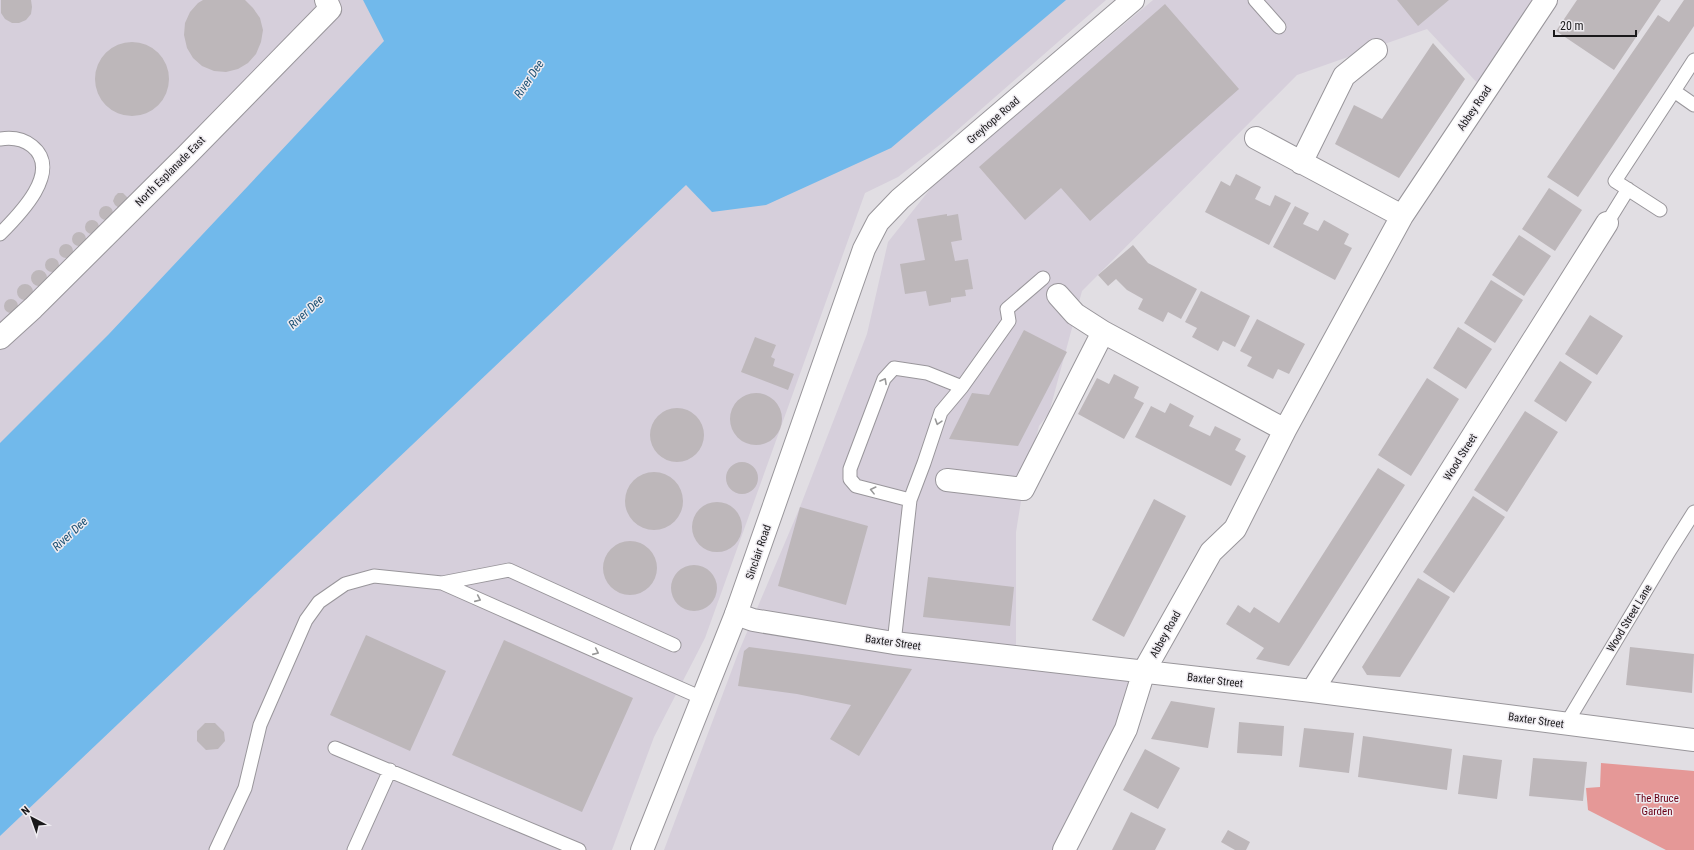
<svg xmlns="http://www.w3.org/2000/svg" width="1694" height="850" font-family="'Roboto Condensed',sans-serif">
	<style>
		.built { fill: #d6cfdb }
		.green { fill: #e59897 }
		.water { fill: #71b9eb }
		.building { fill: #bdb7ba }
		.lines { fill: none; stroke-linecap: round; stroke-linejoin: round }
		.lane-casing { stroke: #99969b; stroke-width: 15 }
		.street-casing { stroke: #99969b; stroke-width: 24 }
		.secondary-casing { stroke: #99969b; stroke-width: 24 }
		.lane { stroke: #fff; stroke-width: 13 }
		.street { stroke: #fff; stroke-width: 22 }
		.secondary { stroke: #fff; stroke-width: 22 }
		.oneway { stroke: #989898 }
		.labels { text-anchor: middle; stroke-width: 3; stroke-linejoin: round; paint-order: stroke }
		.street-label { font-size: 11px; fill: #1a191b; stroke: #eeebf0 }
		.park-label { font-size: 11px; fill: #6a0116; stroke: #eeebf0 }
		.water-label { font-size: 12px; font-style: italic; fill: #1c5174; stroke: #eeebf0 }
	</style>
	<rect width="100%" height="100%" fill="#e1dee3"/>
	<path class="built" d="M0,0H1106L946,140L898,177L865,193L705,638L654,737L612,850H0Z
		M1153,0H1537L1482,88L1427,29L1297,75L1082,291L1049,413L1039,426L1023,489L1016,532V656L1144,671L1064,850H664L739,651L800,507L867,334L888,242L935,183Z"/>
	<path class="green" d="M1601,763L1694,771V850H1666L1588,810L1586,788L1600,787Z"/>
	<path class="water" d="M363,0H1066L891,148L766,205L712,212L686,185L0,836V443L109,334L384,41Z"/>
	<path class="building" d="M1,0H31L32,7L31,14L26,20L19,23H12L5,19L1,13Z
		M203,0H245L253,8L260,18L263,30L261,42L256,54L248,63L238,69L226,72L214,71L202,66L193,58L187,48L184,35L185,23L190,12L198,3Z
		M1397,0H1449L1418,26Z
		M1577,0H1661L1614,70L1556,31Z
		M1684,0H1694V26L1578,197L1547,177L1658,15L1669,22Z
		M1165,4L1239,89L1090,221L1061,188L1025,220L979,167Z
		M95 79a37 37 0 1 1 74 0a37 37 0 1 1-74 0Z
		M1433,43L1465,79L1399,178L1335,144L1354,105L1382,119Z
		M1236,174L1261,187L1255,199L1263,203L1270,206L1275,195L1291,203L1269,245L1205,212L1221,181L1230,186Z
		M1549,188L1582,210L1555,251L1522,229Z
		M118,193H123L128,198L119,208L115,205L113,201L115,196Z
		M99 213a7 7 0 1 1 14 0a7 7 0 1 1-14 0Z
		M1295,206L1309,213L1303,224L1318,231L1324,220L1349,234L1344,244L1352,248L1335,280L1273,247Z
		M947,214V216L958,214L962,240L951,242L955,261L968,259L973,289L965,290L966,296L951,298V302L929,306L926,291L905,294L900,264L925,260L917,219Z
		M85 227a7 7 0 1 1 14 0a7 7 0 1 1-14 0Z
		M72 239a7 7 0 1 1 14 0a7 7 0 1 1-14 0Z
		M1519,235L1551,256L1524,296L1492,275Z
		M59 251a7 7 0 1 1 14 0a7 7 0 1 1-14 0Z
		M1133,245L1148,263L1197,289L1181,319L1168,312L1163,322L1138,309L1143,299L1127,290L1116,279L1108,286L1098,275Z
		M45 265a7 7 0 1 1 14 0a7 7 0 1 1-14 0Z
		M31 278a8 8 0 1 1 16 0a8 8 0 1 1-16 0Z
		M1491,280L1523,300L1495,343L1464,323Z
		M17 292a8 8 0 1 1 16 0a8 8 0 1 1-16 0Z
		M1201,291L1250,316L1235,347L1223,341L1218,351L1192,337L1197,328L1185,322Z
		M4 306a7 7 0 1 1 14 0a7 7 0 1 1-14 0Z
		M1590,315L1623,336L1597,375L1565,354Z
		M1257,319L1305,344L1289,374L1278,369L1273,379L1247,366L1252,357L1240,351Z
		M1458,327L1492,349L1466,389L1433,368Z
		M1024,330L1067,352L1018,446L949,439L972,393L989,395Z
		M755,337L776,345L771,357L775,359L773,366L794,374L788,390L741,372Z
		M1560,361L1592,382L1566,422L1534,401Z
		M1114,374L1139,387L1134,398L1144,403L1124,439L1078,414L1097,378L1109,384Z
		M1427,378L1459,399L1411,476L1378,455Z
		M730 419a26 26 0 1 1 52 0a26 26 0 1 1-52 0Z
		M1170,403L1194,416L1189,426L1210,436L1215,426L1241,439L1235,450L1246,456L1231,486L1135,437L1151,406L1165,413Z
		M650 435a27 27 0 1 1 54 0a27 27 0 1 1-54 0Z
		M1525,411L1558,432L1507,512L1474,490Z
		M726 478a16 16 0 1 1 32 0a16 16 0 1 1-32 0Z
		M1378,468L1405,485L1301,648L1289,666L1256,659L1264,648L1226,624L1238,605L1250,613L1254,607L1279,623Z
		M625 501a29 29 0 1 1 58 0a29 29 0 1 1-58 0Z
		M1473,496L1505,517L1454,593L1423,572Z
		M1154,499L1186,516L1124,637L1092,620Z
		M692 527a25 25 0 1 1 50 0a25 25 0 1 1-50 0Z
		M800,507L868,526L846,605L778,586Z
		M603 568a27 27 0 1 1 54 0a27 27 0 1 1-54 0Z
		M671 588a23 23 0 1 1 46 0a23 23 0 1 1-46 0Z
		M928,577L1014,587L1010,626L923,617Z
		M1418,578L1450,597L1400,677L1367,675L1362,667Z
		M366,635L446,671L410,751L330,715Z
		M504,640L633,698L582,812L452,755Z
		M749,647L802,654L912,669L859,756L830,739L851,705L797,694L738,686L744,651Z
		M1630,647L1694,654L1692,693L1626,685Z
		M1171,701L1215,708L1208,748L1151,739Z
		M1239,722L1284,726L1282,756L1237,753Z
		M205,723H215L224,732L225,741L218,749L206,750L197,741V731Z
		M1304,728L1354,733L1349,773L1299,767Z
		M1363,736L1452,749L1447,790L1358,777Z
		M1145,749L1180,768L1158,809L1123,790Z
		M1463,755L1502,760L1497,799L1458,794Z
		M1533,758L1587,762L1583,801L1529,796Z
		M1131,812L1166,829L1155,850H1112Z
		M1228,830L1250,842L1246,850H1235L1221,842Z"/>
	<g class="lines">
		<defs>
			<path id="lane" d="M1255,0L1279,27
				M1694,60L1674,91L1694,105
				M0,139C12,137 22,138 32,146C63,171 19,215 0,234
				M1660,210L1615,181L1674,91
				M1607,223L1628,189
				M962,387L1009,321L1007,309L1043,278
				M442,583L702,698
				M894,643L910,500L924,463L941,412L962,387L927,373L894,368L884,379L850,469V479L856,486L910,500
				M1566,724L1670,550L1694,512
				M335,748L579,850
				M216,850L245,788L260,725L306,620L319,602L345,584L374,576L442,583L509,570L674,645
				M354,850L390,770"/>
			<path id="street" d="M1256,138L1402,216
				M1301,163L1344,76L1376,50
				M1058,295L1075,314L1103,332
				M0,338L33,308L186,156L330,9L326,0
				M947,480L1023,489L1103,332L1285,430
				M736,614L753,620L894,643L1312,691L1694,740
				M1312,691L1607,223
				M1064,850L1126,729L1144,671L1211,552L1235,529L1285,430L1402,216L1546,0"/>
			<path id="secondary" d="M642,850L736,614L864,249L878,222L900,199L1133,0"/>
		</defs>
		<use href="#lane" class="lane-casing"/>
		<use href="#street" class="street-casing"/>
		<use href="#secondary" class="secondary-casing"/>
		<use href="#lane" class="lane"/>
		<use href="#street" class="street"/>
		<use href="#secondary" class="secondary"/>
	</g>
	<defs><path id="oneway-chevron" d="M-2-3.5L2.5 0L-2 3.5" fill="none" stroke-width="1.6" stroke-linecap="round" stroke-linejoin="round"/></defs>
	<g class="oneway">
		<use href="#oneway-chevron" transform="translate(884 381) rotate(-61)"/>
		<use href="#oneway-chevron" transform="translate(938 422) rotate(108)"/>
		<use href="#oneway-chevron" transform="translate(873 490) rotate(-166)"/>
		<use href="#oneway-chevron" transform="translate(478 599) rotate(24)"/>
		<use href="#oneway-chevron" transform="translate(596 652) rotate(24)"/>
	</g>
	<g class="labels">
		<g class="street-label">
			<text transform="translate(1474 108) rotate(-56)" y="4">Abbey Road</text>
			<text transform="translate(993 120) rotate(-41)" y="4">Greyhope Road</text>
			<text transform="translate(170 171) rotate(-45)" y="4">North Esplanade East</text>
			<text transform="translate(1460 457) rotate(-58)" y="4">Wood Street</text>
			<text transform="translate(758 552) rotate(-71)" y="4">Sinclair Road</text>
			<text transform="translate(1629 618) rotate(-59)" y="4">Wood Street Lane</text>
			<text transform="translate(1165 634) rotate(-61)" y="4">Abbey Road</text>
			<text transform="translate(893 642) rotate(8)" y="4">Baxter Street</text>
			<text transform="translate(1215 680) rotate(7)" y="4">Baxter Street</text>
			<text transform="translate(1536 720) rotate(8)" y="4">Baxter Street</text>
		</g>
		<g class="park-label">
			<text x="1657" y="802">The Bruce<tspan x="1657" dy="13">Garden</tspan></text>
		</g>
		<g class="water-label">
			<text transform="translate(529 79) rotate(-56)" y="4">River Dee</text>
			<text transform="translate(306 312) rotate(-43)" y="4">River Dee</text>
			<text transform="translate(70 534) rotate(-43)" y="4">River Dee</text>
		</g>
	</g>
	<g transform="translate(32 818) rotate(319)" stroke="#eeebf0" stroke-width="3" paint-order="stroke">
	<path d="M0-3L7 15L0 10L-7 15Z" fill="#1a191b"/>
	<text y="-6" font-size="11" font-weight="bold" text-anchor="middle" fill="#1a191b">N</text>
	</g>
	<path d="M1554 30v6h82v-6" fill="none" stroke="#1a191b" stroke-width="2"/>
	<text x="1560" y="30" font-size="12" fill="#1a191b" stroke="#eeebf0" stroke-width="3" paint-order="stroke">20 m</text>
</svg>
